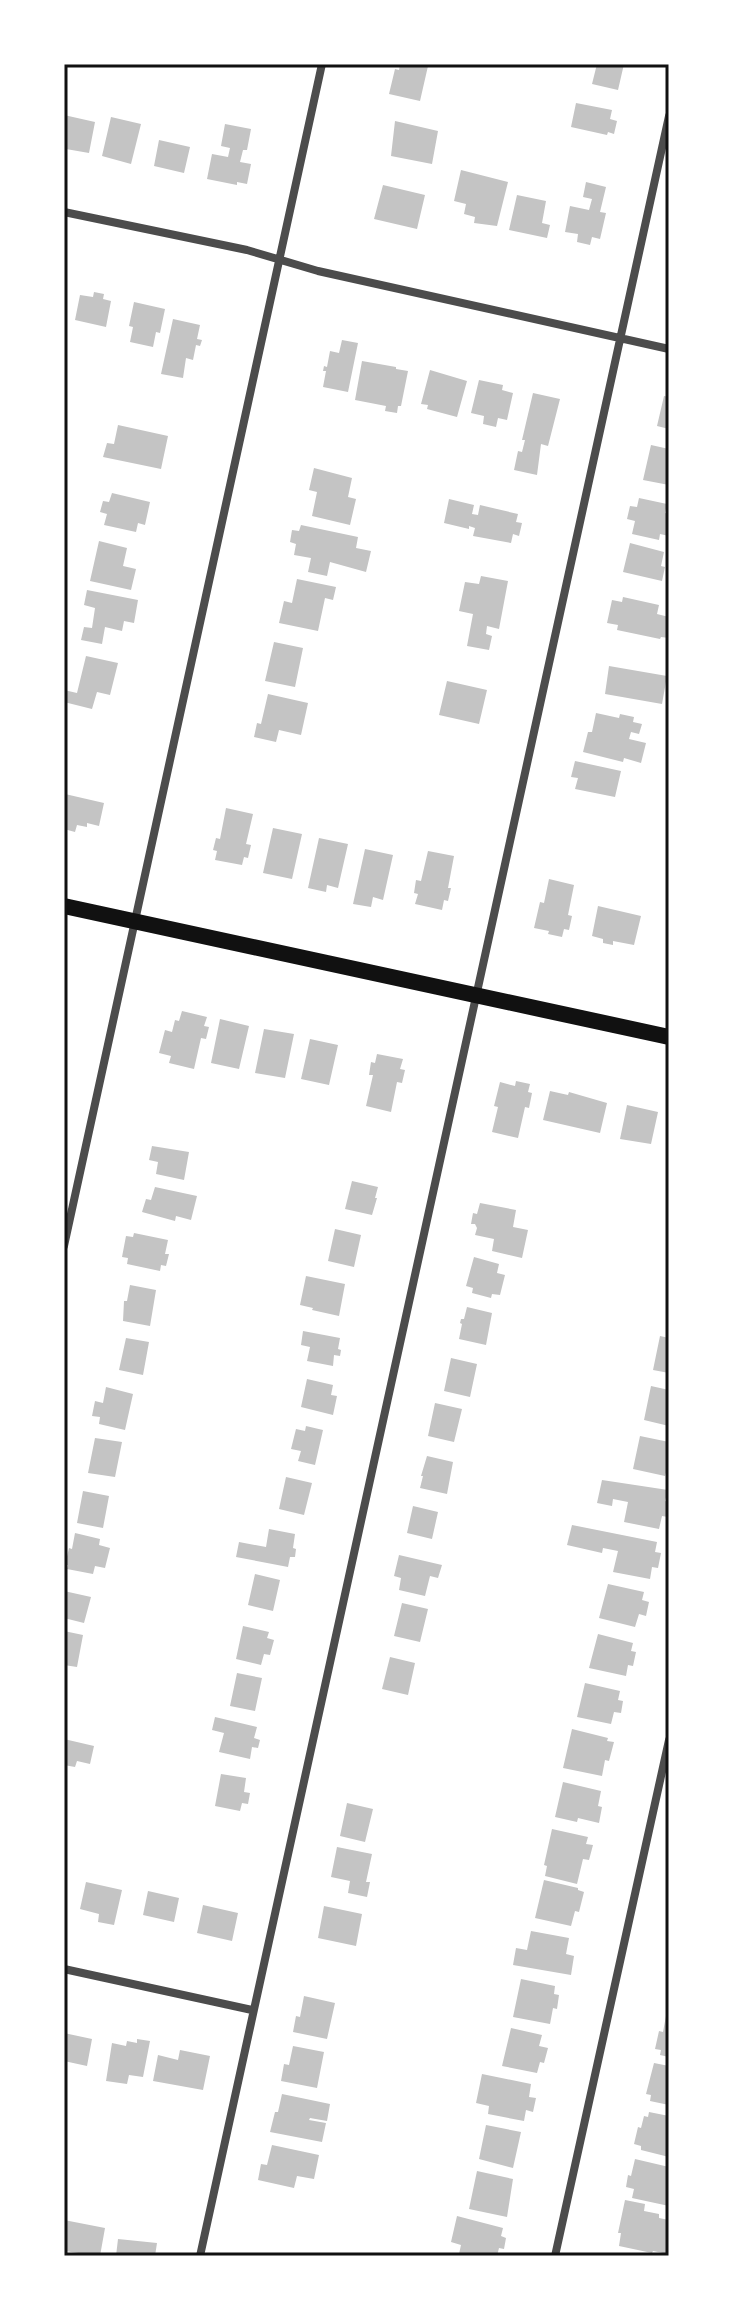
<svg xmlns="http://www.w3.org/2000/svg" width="733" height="2320" font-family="'Public Sans',sans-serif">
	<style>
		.building { fill: #c4c4c4 }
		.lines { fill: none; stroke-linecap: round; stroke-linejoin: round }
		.minor { stroke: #4c4c4c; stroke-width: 8 }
		.secondary { stroke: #111; stroke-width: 16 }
		.neatline { fill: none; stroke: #111; stroke-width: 3 }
	</style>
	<rect width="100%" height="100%" fill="#fff"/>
	<path class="building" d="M400,64L428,66L420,101L389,94L395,69L399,70Z
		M597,64H624L618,90L592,84Z
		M576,103L612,110L610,119L617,121L614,134L608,132L607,135L571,127Z
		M64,115L95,122L89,153L66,149L67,142L64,141Z
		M111,117L141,124L131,164L102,156Z
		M395,121L438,131L432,164L391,156Z
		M225,124L251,129L247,150H243L240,162L251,164L247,184L237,182V185L207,179L212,154L228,157L230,148L221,146Z
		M159,140L190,147L184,173L154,166Z
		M461,170L508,182L497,226L474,223L475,217L464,214L466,204L454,201Z
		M586,182L606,187L600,212L606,213L600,239L592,237L590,245L577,242L578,234L565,232L570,206L589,210L592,199L583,197Z
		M383,185L425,195L417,229L374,219Z
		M517,195L546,201L542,223L550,225L547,238L509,230Z
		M94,292L104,294L103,299L111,301L106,327L75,320L80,295L93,297Z
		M134,302L165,309L160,333L156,332L153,347L130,342L133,327L129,326Z
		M173,319L200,325L197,339L202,340L200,346L196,345L193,360L186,358L183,378L161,374Z
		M342,340L358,343L348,392L323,387L326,371H323L324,366L327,367L330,351L339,353Z
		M362,361L396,367V369L408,371L401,406H398L397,413L385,411L386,406L355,400Z
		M430,370L467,381L457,417L427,409L428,405L421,404Z
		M479,380L503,385L502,390L513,393L507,420L498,418L496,427L483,424L484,416L471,413Z
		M533,393L560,399L548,446L541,444L537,475L514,470L518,451L522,452L525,440H522Z
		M664,396L669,397V429L657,426Z
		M118,425L168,436L161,469L103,457L107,443L114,444Z
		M651,445L669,449V485L643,480Z
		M314,468L352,478L348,497L356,499L350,525L312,516L317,492L309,490Z
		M112,493L150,502L145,525L138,523L136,532L104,525L107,514L100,512L103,501L109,502Z
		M639,498L667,504L665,513L669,514V536L660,534L659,540L632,534L635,521L627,519L630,506L637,507Z
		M449,499L474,505L472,514L478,515L480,505L518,514L516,522L522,523L519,536L513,534L511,543L473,536L475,528L469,526V529L444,523Z
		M301,525L358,537L356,548L371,551L366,572L330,562L327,576L308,572L311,558L294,555L296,544L290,542L292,530L299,531Z
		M99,541L127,548L123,566L136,569L131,590L90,581Z
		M630,543L664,552L661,566L665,567L662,581L623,572Z
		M481,576L508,581L499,629L487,626L486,634L492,636L489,650L467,646L473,614L459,611L465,582L479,584Z
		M297,579L336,587L333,600L325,598L318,631L279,623L284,601L292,603Z
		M87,590L138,600L134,623L124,621L122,631L105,627L102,644L81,640L84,627L92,628L95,608L84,605Z
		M623,597L659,605L657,614L669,617V638L661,637L660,639L617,630L618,625L607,623L612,600L622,602Z
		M274,642L303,648L295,687L265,681Z
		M86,656L118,663L110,695L97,692L92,709L64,702V690L77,693Z
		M609,666L667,676L662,704L605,694Z
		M447,681L487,690L479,724L439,715Z
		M268,694L308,703L301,735L279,730L276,742L254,737L257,723L261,724Z
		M596,713L619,718L620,714L634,717L633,722L642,724L639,734L631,732L629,739L646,743L641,763L624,758L623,762L583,752L588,732H592Z
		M575,761L621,771L615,797L575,789L578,778L571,777Z
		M65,794L104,803L99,826L87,823V827L77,825L75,832L64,829Z
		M226,808L253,814L246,844L251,845L248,858L244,857L242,865L215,860L217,851L213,850L216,838L220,839Z
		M273,828L302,834L292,879L263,873Z
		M319,838L348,844L338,888L327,885L326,892L308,888Z
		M365,849L393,855L383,900L373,897L371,907L353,904Z
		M428,851L454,856L448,888H451L448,901L444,900L442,910L415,904L418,894L414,893L416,880L421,881Z
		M549,879L574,885L568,915L572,916L569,930L564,929L562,937L548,934L549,931L534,928L540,902L544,903Z
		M598,906L641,916L634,945L613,941V945L603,943V939L592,936Z
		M182,1011L207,1017L204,1026L209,1027L206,1039L201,1038L194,1069L169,1063L171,1056L159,1053L165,1030L172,1032L175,1020L179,1021Z
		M220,1019L249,1026L239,1069L211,1063Z
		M264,1029L294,1034L285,1078L255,1073Z
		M310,1039L338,1045L329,1085L301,1079Z
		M377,1054L403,1059L400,1069L405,1070L402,1083L397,1082L391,1112L366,1106L373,1075H369L371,1062L375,1063Z
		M516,1081L530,1084L528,1092L532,1093L529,1108L525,1107L518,1138L492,1132L498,1107L494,1106L500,1082L515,1086Z
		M550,1091L568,1095L569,1092L607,1103L600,1133L543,1120Z
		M627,1105L658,1112L651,1144L620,1139Z
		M152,1146L189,1152L184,1180L156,1174L158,1162L149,1160Z
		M352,1181L378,1187L375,1198H377L372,1215L345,1209Z
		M155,1187L197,1196L191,1220L176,1216L175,1221L142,1212L146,1199L151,1200Z
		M480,1203L516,1210L513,1227L528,1230L522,1258L492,1251L494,1239L475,1235L477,1228L475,1224H471L473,1213L477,1214Z
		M335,1229L361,1235L354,1267L328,1261Z
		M134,1233L168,1240L165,1254H169L166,1266L161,1265L160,1271L127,1264L128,1258L122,1257L126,1236L133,1237Z
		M474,1257L499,1264L497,1273L505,1275L500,1295L492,1294L491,1298L472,1293L473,1288L466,1286Z
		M306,1276L345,1284L339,1316L312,1310L313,1308L300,1305Z
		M130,1285L156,1290L150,1326L123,1321L124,1301H127Z
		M467,1307L492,1313L486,1345L459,1339L462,1324L460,1323L461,1319H464Z
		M303,1331L340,1338L338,1349L341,1350L340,1356L334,1355L333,1366L307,1361L310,1347L301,1345Z
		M660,1336L669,1338V1373L653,1370Z
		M126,1338L149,1342L143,1375L119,1370Z
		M451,1358L477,1364L470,1397L444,1391Z
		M307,1379L333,1385L331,1395L337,1396L333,1415L301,1407Z
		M651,1386L669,1390V1426L644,1420Z
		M106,1387L133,1394L125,1430L99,1424L100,1417L92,1416L95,1401L103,1403Z
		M435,1403L462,1409L454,1442L428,1436Z
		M306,1426L323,1430L315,1465L298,1461L301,1451L291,1449L296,1429L305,1431Z
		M640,1436L669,1442V1463L665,1476L633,1469Z
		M95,1438L122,1442L115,1477L88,1473Z
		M427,1456L453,1462L447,1494L420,1488L423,1476H421Z
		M286,1477L312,1483L304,1515L279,1509Z
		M602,1480L668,1490L665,1501L669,1502L668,1517L662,1516L659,1529L624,1522L628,1502L613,1499L612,1506L597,1503Z
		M83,1491L109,1496L103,1528L77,1523Z
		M413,1506L438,1512L432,1539L407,1533Z
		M572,1525L657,1542L655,1552L661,1553L658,1568L652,1567L650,1579L613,1572L618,1551L603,1548L602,1553L567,1545Z
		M269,1529L295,1534L293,1548L296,1549L295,1557H290L288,1567L236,1557L239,1542L266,1547Z
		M75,1533L100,1539L99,1545L110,1548L105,1568L95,1566L93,1574L67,1569L68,1565H65L69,1548L72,1549Z
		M399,1555L442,1565L438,1578L430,1576L425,1596L399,1590L401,1578L394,1576Z
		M255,1574L280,1580L273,1611L248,1605Z
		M608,1584L644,1592L642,1600L649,1602L646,1616L639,1614L635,1627L599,1618Z
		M64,1591L91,1597L84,1623L64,1618Z
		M402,1603L428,1609L420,1642L394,1636Z
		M243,1626L269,1632L267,1638L274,1640L270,1655L264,1654L261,1665L236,1659Z
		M64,1631L83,1635L77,1667L64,1665Z
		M598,1634L633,1643L631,1651L636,1652L633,1666L628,1665L626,1676L589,1668Z
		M390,1657L415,1663L408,1695L382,1689Z
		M237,1673L262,1678L255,1711L230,1706Z
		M585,1683L620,1691L618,1700L623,1701L621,1713L614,1712L611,1724L577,1717Z
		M215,1717L257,1727L254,1738L260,1740L258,1748L252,1747L250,1759L219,1752L224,1733L212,1730Z
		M572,1729L608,1738L607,1741L614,1742L609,1761L605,1760L602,1776L563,1768Z
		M64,1739L94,1746L90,1764L77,1761L75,1767L64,1765Z
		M221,1774L246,1778L244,1792L250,1793L248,1804L242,1803L240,1811L215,1806Z
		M563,1782L601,1791L598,1806L602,1807L599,1823L578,1818L577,1822L555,1817Z
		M347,1803L373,1809L365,1842L340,1836Z
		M552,1829L588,1837L586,1844L593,1845L589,1860L583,1859L577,1884L545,1876L547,1866L544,1865Z
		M337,1847L372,1854L366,1882H370L367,1897L348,1893L350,1881L331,1877Z
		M544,1880L578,1888V1890L584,1892L579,1912L575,1911L571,1926L535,1918Z
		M86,1882L122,1890L114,1925L98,1922L99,1914L80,1909Z
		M148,1891L179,1898L174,1922L143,1915Z
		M203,1905L238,1913L232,1941L197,1933Z
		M324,1906L362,1914L356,1946L318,1938Z
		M531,1931L569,1938L566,1954L574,1956L571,1975L513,1965L516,1948L527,1950Z
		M521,1979L555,1986L554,1994L559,1995L557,2009L553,2008L550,2024L513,2017Z
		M304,1996L335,2003L327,2039L293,2032L296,2016L300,2017Z
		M666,2016L669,2017V2057L660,2055L661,2050L655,2049L659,2031L663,2032Z
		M511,2028L542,2035L539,2046L548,2048L544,2063L540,2062L537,2073L502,2066Z
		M64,2033L92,2039L87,2066L64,2061Z
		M137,2039L150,2041L143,2077L129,2075L127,2084L106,2081L112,2043L126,2046L127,2041L137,2043Z
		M293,2046L324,2052L317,2088L281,2081L284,2064L289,2065Z
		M180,2050L210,2056L203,2090L153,2081L158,2055L178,2060Z
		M654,2063L669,2066V2105L650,2101L651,2095L646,2094Z
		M482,2074L531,2084L529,2097L536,2098L533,2112L526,2110L524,2121L488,2114L489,2106L476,2103Z
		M282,2094L330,2104L327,2121L310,2118L309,2120L326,2123L322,2142L270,2132L275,2112H278Z
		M649,2112L669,2116V2157L641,2150V2146L634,2144L638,2127L641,2128L644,2116L648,2117Z
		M486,2125L521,2132L513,2168L479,2159Z
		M272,2145L319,2155L314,2179L297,2176L294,2188L258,2180L261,2164L267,2165Z
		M635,2159L669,2167V2206L632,2198L634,2189L626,2187L628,2175L631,2176Z
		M477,2171L513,2179L507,2217L469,2209Z
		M625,2200L645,2204L644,2211L659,2214V2218L669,2220L668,2254L653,2251L652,2253L619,2246L621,2233H618Z
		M457,2216L503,2228L501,2236L506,2238L504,2249L499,2248L497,2256L459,2254L461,2245L451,2242Z
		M64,2220L105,2228L100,2256L64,2251Z
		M118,2239L157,2243L155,2256H116Z"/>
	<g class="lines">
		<path class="minor" d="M64,212L247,250L318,271L669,349
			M64,1246L322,64
			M64,1969L252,2010
			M200,2256L669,116
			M555,2256L669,1740"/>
		<path class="secondary" d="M64,906L669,1037"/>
	</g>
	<rect width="733" height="2320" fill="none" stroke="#ffffff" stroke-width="132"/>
	<rect x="66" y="66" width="601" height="2188" class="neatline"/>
</svg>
